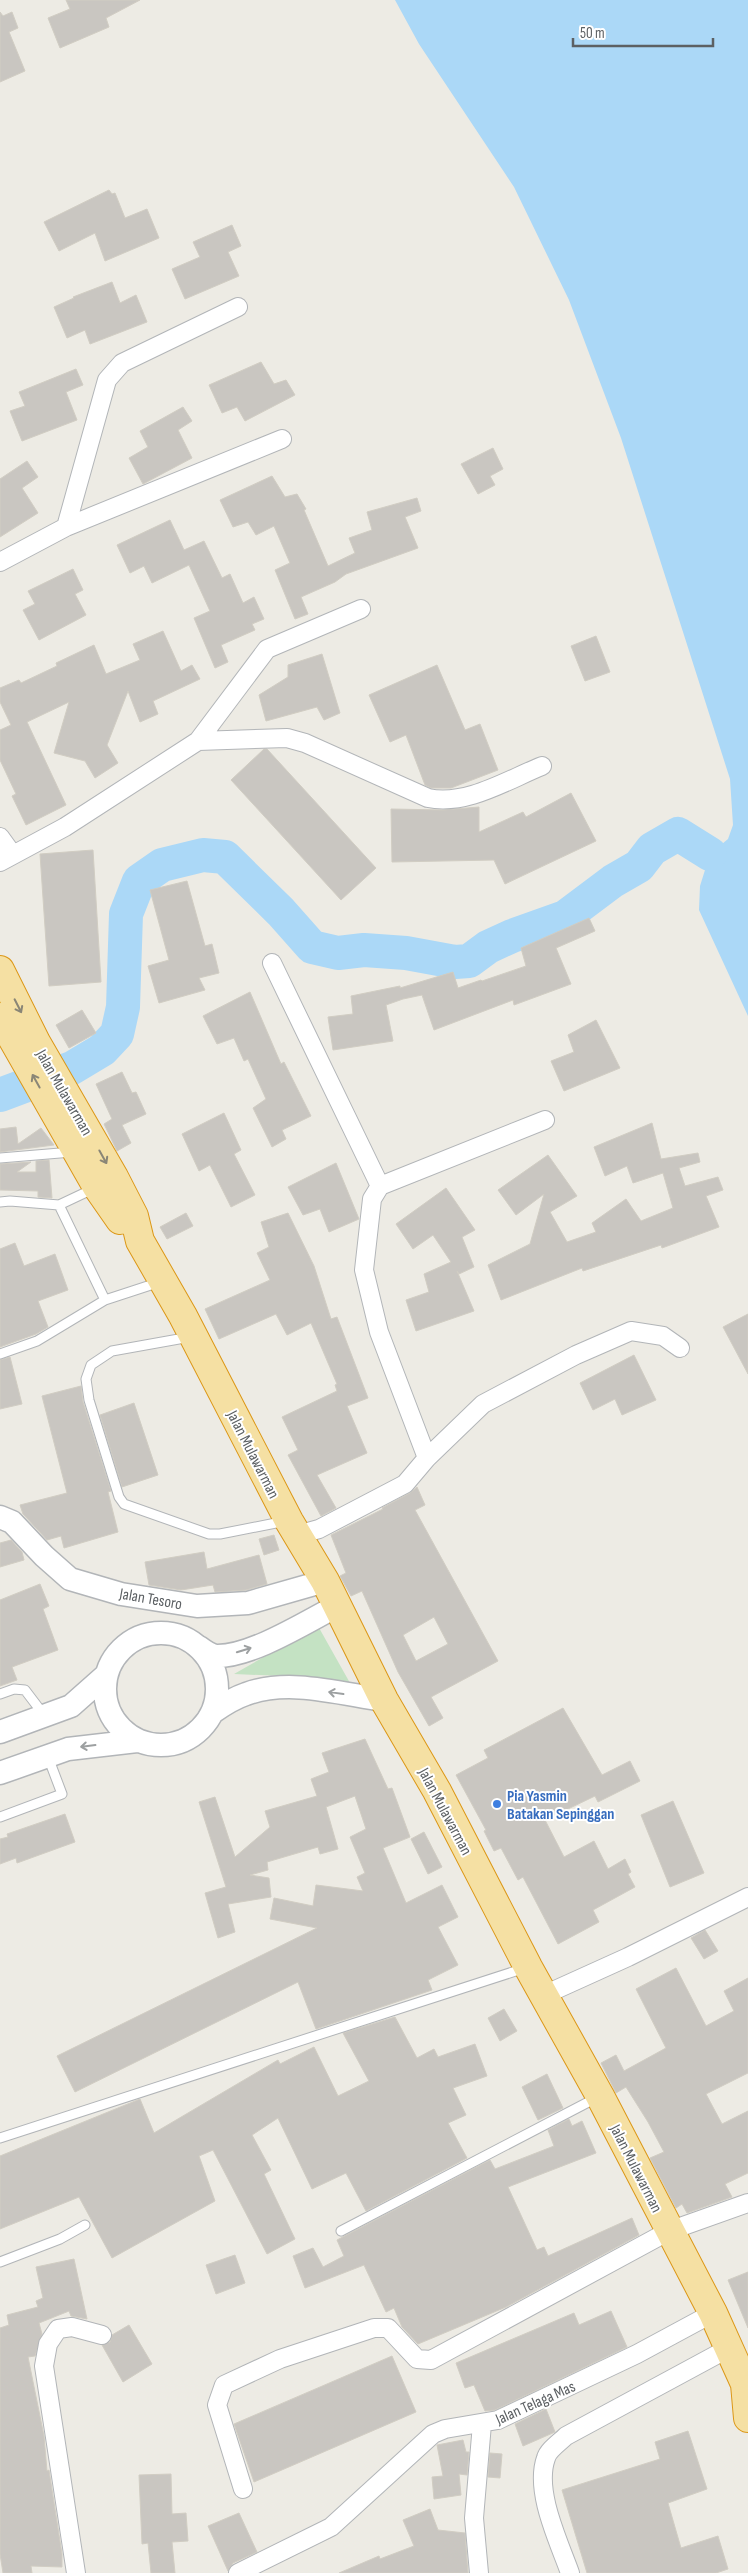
<svg xmlns="http://www.w3.org/2000/svg" width="748" height="2573" font-family="'Sofia Sans Condensed',sans-serif">
	<style>
		.green { fill: #c4e2c3 }
		.water { fill: #abd8f7 }
		.lines { fill: none; stroke-linecap: round; stroke-linejoin: round }
		.river { stroke: #abd8f7; stroke-width: 34 }
		.building { fill: #c9c6c1; stroke: #d1cdc3; fill-rule: evenodd }
		.service-casing { stroke: #b2b5b8; stroke-width: 11 }
		.minor-casing { stroke: #b2b5b8; stroke-width: 20 }
		.tertiary-casing { stroke: #b2b5b8; stroke-width: 25 }
		.trunk-casing { stroke: #dc9716; stroke-width: 30 }
		.service { stroke: #fff; stroke-width: 9 }
		.minor { stroke: #fff; stroke-width: 18 }
		.tertiary { stroke: #fff; stroke-width: 22 }
		.trunk { stroke: #f5e0a3; stroke-width: 28 }
		.oneway { stroke: #8a8676 }
		.oneway2 { stroke: #9da0a1 }
		.shop-dot { fill: #3f7fe0; stroke: #fff; stroke-width: 2 }
		.labels { text-anchor: middle; stroke-width: 4; stroke-linejoin: round; paint-order: stroke }
		.street-label { font-size: 16px; fill: #5c6063; stroke: #fff }
		.shop-label { font-size: 16px; font-weight: bold; fill: #366cbe; stroke: #fff; text-anchor: start }
	</style>
	<rect width="100%" height="100%" fill="#edebe4"/>
	<path class="green" d="M318,1626L350,1683L305,1677L234,1674Z"/>
	<path class="water" d="M395,0H748V1016L699,910L700,886L710,854L728,839L733,825L730,779L621,438L569,300L514,187L419,44Z"/>
	<g class="lines">
		<path class="river" d="M0,1095L72,1068L102,1050L117,1034L123,1007L126,914L139,881L162,865L203,855L225,857L281,912L312,947L338,953L364,950L406,953L455,962L469,961L488,947L512,936L565,917L613,881L639,866L652,849L678,834L710,854"/>
	</g>
	<path class="building" d="M66,0H140L106,18L109,27L60,48L48,18L70,9Z
		M0,12L3,16L12,12L18,28L9,32L25,71L0,82Z
		M109,190L112,194L115,193L125,218L147,209L159,238L105,261L95,233L59,251L44,222Z
		M232,225L241,246L228,252L239,276L185,299L172,269L200,257L193,242Z
		M112,282L120,303L136,295L147,322L90,344L85,330L67,338L54,307L74,298L73,297Z
		M261,362L274,384L286,380L295,395L245,421L237,407L222,413L209,385Z
		M76,369L83,385L66,392L77,420L22,441L10,411L25,406L19,392Z
		M183,407L192,421L178,430L192,458L143,484L129,458L148,447L140,431Z
		M493,448L503,469L490,476L495,485L478,494L461,464Z
		M27,461L38,477L22,488L38,513L0,537V479Z
		M272,476L285,497L297,494L306,509L304,510L328,566L355,553L349,538L372,530L367,512L417,498L421,511L405,517L418,548L346,574L335,582L301,597L308,614L295,619L275,570L290,563L274,526L256,535L248,522L233,527L220,500Z
		M170,520L184,550L204,541L222,578L230,574L243,603L254,597L264,619L252,624L255,630L221,645L228,662L215,668L194,618L210,611L189,565L152,583L144,566L130,573L117,545Z
		M73,569L83,590L75,594L86,615L39,640L23,610L35,604L28,591Z
		M163,631L181,671L192,665L200,679L153,701L158,714L140,722L128,691L107,745L118,763L95,778L85,761L54,753L69,702L27,722L66,805L26,825L12,796L16,794L0,760V730L11,725L0,702V688L19,680L21,683L57,666L56,663L94,645L106,674L140,660L133,644Z
		M596,636L610,672L585,681L571,646Z
		M322,654L340,713L324,720L317,707L266,721L259,695L288,677V665Z
		M437,665L465,730L480,724L498,770L451,788H431L425,785L406,735L390,742L369,695Z
		M264,749H267L376,868L341,900L231,780Z
		M571,793L596,841L505,884L494,860L392,862L391,809L443,810L479,807V832L523,812L526,817Z
		M93,850L101,982L49,986L40,854Z
		M187,881L205,946L212,944L219,973L199,978L205,990L159,1003L148,966L169,960L150,890Z
		M589,918L595,931L556,948L571,984L514,1005L513,1000L434,1030L422,995L403,999L386,1005L393,1041L333,1050L328,1017L353,1014L351,996L400,986V988L453,972L458,988L481,980L482,981L526,966L521,948Z
		M250,992L281,1064L284,1062L311,1116L282,1130L286,1139L272,1147L253,1108L266,1099L248,1059L244,1061L234,1038L217,1044L203,1016Z
		M82,1010L96,1033L69,1048L56,1025Z
		M596,1020L620,1068L564,1091L551,1061L574,1052L568,1035Z
		M122,1072L132,1093L136,1092L146,1114L122,1125L131,1143L117,1151L104,1124L112,1119L96,1084Z
		M224,1113L241,1150L234,1154L255,1195L231,1207L210,1165L199,1171L182,1134Z
		M652,1123L661,1159L698,1153L700,1162L679,1168L685,1186L718,1177L723,1190L706,1196L719,1227L662,1248L661,1245L583,1271L582,1268L501,1300L488,1265L530,1244L544,1194L516,1215L498,1190L548,1155L577,1196L550,1212L567,1242L596,1232L592,1223L626,1199L641,1221L673,1208L663,1173L633,1183L627,1166L605,1176L594,1147Z
		M16,1127L18,1144L41,1128L54,1145L0,1152V1129Z
		M49,1160L52,1198L38,1197V1191L0,1190V1164L31,1162L17,1172H36V1161Z
		M336,1163L359,1219L329,1232L320,1209L303,1215L288,1187Z
		M446,1188L475,1230L462,1237L474,1267L459,1274L457,1271L474,1311L416,1331L406,1300L429,1292L424,1274L451,1262L433,1235L413,1249L396,1224Z
		M186,1213L193,1226L167,1239L160,1227Z
		M288,1213L314,1266L331,1319L337,1317L368,1398L347,1406L367,1453L317,1475L336,1508L321,1516L288,1455L298,1450L282,1417L337,1391L335,1385L337,1384L311,1323L287,1335L276,1314L219,1339L205,1309L270,1280L257,1253L269,1247L261,1222Z
		M15,1243L24,1266L55,1254L68,1290L38,1301L48,1327L36,1334L0,1347V1249Z
		M748,1314V1374L723,1327Z
		M634,1355L656,1400L622,1415L615,1399L593,1410L580,1383Z
		M10,1357L22,1404L0,1409V1360Z
		M81,1386L83,1402L111,1491L108,1492L118,1532L64,1548L61,1536L47,1540L23,1514L20,1505L67,1493L42,1396Z
		M134,1403L158,1475L122,1487L100,1415Z
		M417,1487L425,1505L415,1510L498,1661L431,1697L443,1718L429,1726L398,1672L362,1591L351,1596L340,1576L346,1573L331,1535L383,1509L382,1508L410,1493ZM434,1617L448,1644L416,1661L403,1635Z
		M274,1535L279,1550L264,1555L259,1539Z
		M11,1540L22,1552L24,1560L0,1567V1543Z
		M204,1552L207,1569L259,1555L267,1584L246,1590L215,1592L213,1585L181,1590L149,1585L145,1562Z
		M40,1584L49,1606L43,1609L58,1650L12,1667L17,1680L0,1686V1600Z
		M563,1708L602,1775L630,1761L640,1781L598,1802L595,1796L545,1820L564,1857L594,1841L608,1869L625,1859L631,1872L628,1874L635,1887L593,1910L599,1922L558,1944L523,1877L518,1880L501,1848L494,1851L484,1831L486,1830L456,1775L488,1758L484,1750Z
		M365,1739L388,1789L392,1788L410,1837L383,1848L406,1903L442,1885L458,1917L438,1927L458,1965L428,1980L432,1990L316,2029L298,1982L75,2092L57,2056L317,1928L270,1919L274,1898L313,1906L316,1885L363,1891L357,1877L365,1873L350,1837L366,1829L355,1796L326,1807L338,1849L320,1854L318,1847L267,1862L268,1870L250,1875L269,1878L271,1897L228,1904L235,1932L218,1938L205,1893L226,1887L199,1802L215,1797L235,1857L270,1827L265,1811L317,1796L311,1779L329,1772L322,1753Z
		M673,1801L704,1873L670,1887L641,1815Z
		M65,1814L75,1842L17,1863L16,1858L0,1864V1839L8,1837L7,1834Z
		M424,1832L442,1867L428,1874L411,1839Z
		M705,1930L718,1951L704,1959L691,1938Z
		M676,1968L706,2026L734,2011L724,1991L748,1978V2073L706,2094L722,2124L748,2111V2173L725,2184L732,2197L687,2213L682,2204L676,2208L650,2158L664,2152L648,2122L626,2087L616,2093L601,2063L616,2055L624,2071L666,2048L636,1989Z
		M504,2009L517,2031L500,2041L488,2018Z
		M395,2017L417,2058L434,2049L438,2057L475,2044L487,2076L453,2088L466,2115L448,2123L467,2158L366,2211L346,2173L312,2189L278,2118L252,2135L271,2170L264,2174L295,2239L267,2254L213,2150L199,2156L215,2201L112,2258L79,2197L0,2229V2156L140,2099L154,2133L278,2060L280,2064L314,2047L338,2096L369,2081L343,2033Z
		M547,2074L563,2108L538,2120L522,2087Z
		M569,2119L572,2126L582,2121L596,2153L508,2187L537,2250L544,2247L548,2256L632,2218L639,2235L506,2307L418,2344L402,2327L394,2308L386,2312L364,2265L305,2288L293,2256L313,2248L323,2267L344,2256L337,2240L490,2160L495,2169L554,2146L548,2130Z
		M235,2255L245,2283L216,2294L206,2265Z
		M74,2259L87,2319L71,2316L69,2311L39,2323L42,2334L35,2356L28,2357L44,2436L47,2471L49,2470L62,2554V2567L31,2566L32,2573H3L0,2554V2328L9,2325L7,2315L38,2307L36,2301L43,2298L36,2267Z
		M748,2272V2328L728,2280Z
		M611,2311L627,2347L495,2410L485,2411L474,2385L465,2388L456,2363L574,2313L579,2325Z
		M129,2325L152,2364L123,2382L102,2345L110,2342L112,2335Z
		M392,2356L416,2412L254,2482L234,2424Z
		M546,2409L555,2432L523,2446L515,2424Z
		M688,2431L707,2489L668,2503L681,2548L718,2536L728,2569L716,2573H587L562,2490L660,2459L655,2442Z
		M463,2440L466,2452H469L467,2475L459,2474L461,2495L434,2499L432,2477L443,2476L437,2445Z
		M490,2453L502,2454L500,2478L488,2477Z
		M171,2474L172,2514L186,2513L188,2541L172,2542L175,2573H151L148,2543L142,2544L139,2475Z
		M430,2509L438,2530L465,2533L468,2573H339L379,2556L380,2559L414,2546L403,2520Z
		M239,2513L257,2552L233,2563L228,2571L208,2526Z"/>
	<g class="lines">
		<defs>
			<path id="service" d="M0,1158L72,1152
				M95,1188L59,1205L105,1300L160,1282
				M0,1202L10,1201L59,1205
				M190,1337L112,1351L91,1365L86,1379L89,1400L119,1497L124,1504L209,1534H220L286,1521
				M0,1354L37,1341L105,1300
				M0,1694L14,1689L25,1690L44,1715
				M0,1817L62,1794L48,1757
				M0,2138L525,1968
				M341,2231L598,2097
				M0,2262L60,2239L85,2225"/>
			<path id="minor" d="M66,527L282,439
				M0,562L66,527L107,380L122,363L238,307
				M198,741L267,649L361,609
				M0,837L13,855
				M0,862L65,827L198,741L287,738L305,743L428,798C467,806 507,780 542,766
				M272,963L380,1186
				M427,1458L379,1332L364,1270L372,1199L380,1186L545,1120
				M297,1535L319,1529L405,1484L427,1458L483,1404L576,1355L631,1331L663,1336L680,1348
				M544,1995L628,1957L748,1897
				M243,2489L217,2405L224,2385L280,2359L374,2328H388L417,2359L431,2360L669,2231L748,2203
				M76,2573L44,2366L48,2344L58,2329L72,2327L102,2335
				M238,2573L331,2527L433,2434L445,2429L498,2420L637,2354L713,2313
				M479,2573L474,2518L482,2424
				M570,2573C559,2542 534,2491 546,2458C548,2450 560,2442 566,2436L729,2348"/>
			<path id="tertiary" d="M0,1517L12,1522L44,1556L70,1579L121,1594L197,1606L248,1603L325,1581
				M105 1689a56 56 0 1 1 112 0a56 56 0 1 1-112 0Z
				M199,1647C203,1650 210,1655 216,1656C251,1657 306,1622 337,1606
				M213,1712C223,1705 234,1698 246,1694C289,1678 341,1694 384,1700
				M0,1732L71,1706L106,1675
				M0,1773L68,1749L137,1741"/>
			<path id="trunk" d="M0,970L36,1042L114,1177L134,1216L140,1241L183,1316L289,1521L325,1581L384,1700L437,1791L528,1967L600,2096L713,2313L745,2384L748,2418
				M0,1017L97,1187L120,1220"/>
		</defs>
		<use href="#service" class="service-casing"/>
		<use href="#minor" class="minor-casing"/>
		<use href="#tertiary" class="tertiary-casing"/>
		<use href="#trunk" class="trunk-casing"/>
		<use href="#service" class="service"/>
		<use href="#minor" class="minor"/>
		<use href="#tertiary" class="tertiary"/>
		<use href="#trunk" class="trunk"/>
	</g>
	<defs><path id="oneway-shaft" d="M-6 0H5M1.5-3L5.5 0L1.5 3" fill="none" stroke-width="1.6" stroke-linecap="round" stroke-linejoin="round" transform="scale(1.25)"/></defs>
	<g class="oneway">
		<use href="#oneway-shaft" transform="translate(18 1006) rotate(63)"/>
		<use href="#oneway-shaft" transform="translate(36 1081) rotate(-119)"/>
		<use href="#oneway-shaft" transform="translate(103 1157) rotate(61)"/>
	</g>
	<g class="oneway2">
		<use href="#oneway-shaft" transform="translate(244 1650) rotate(-17)"/>
		<use href="#oneway-shaft" transform="translate(336 1693) rotate(-172)"/>
		<use href="#oneway-shaft" transform="translate(88 1746) rotate(173)"/>
	</g>
	<circle class="shop-dot" cx="497" cy="1804" r="5"/>
	<g class="labels">
		<g class="street-label">
			<text transform="translate(65 1092) rotate(60)" y="6">Jalan Mulawarman</text>
			<text transform="translate(254 1454) rotate(63)" y="6">Jalan Mulawarman</text>
			<text transform="translate(151 1598) rotate(10)" y="6">Jalan Tesoro</text>
			<text transform="translate(446 1811) rotate(62)" y="6">Jalan Mulawarman</text>
			<text transform="translate(637 2168) rotate(63)" y="6">Jalan Mulawarman</text>
			<text transform="translate(535 2402) rotate(-24)" y="6">Jalan Telaga Mas</text>
		</g>
		<g class="shop-label">
			<text x="507" y="1801">Pia Yasmin<tspan x="507" dy="18">Batakan Sepinggan</tspan></text>
		</g>
	</g>
	<path d="M573 38v8h140v-8" fill="none" stroke="#5c6063" stroke-width="2.5"/>
	<text x="580" y="38" font-size="15" fill="#5c6063" stroke="#ffffff" stroke-width="4" paint-order="stroke">50 m</text>
</svg>
